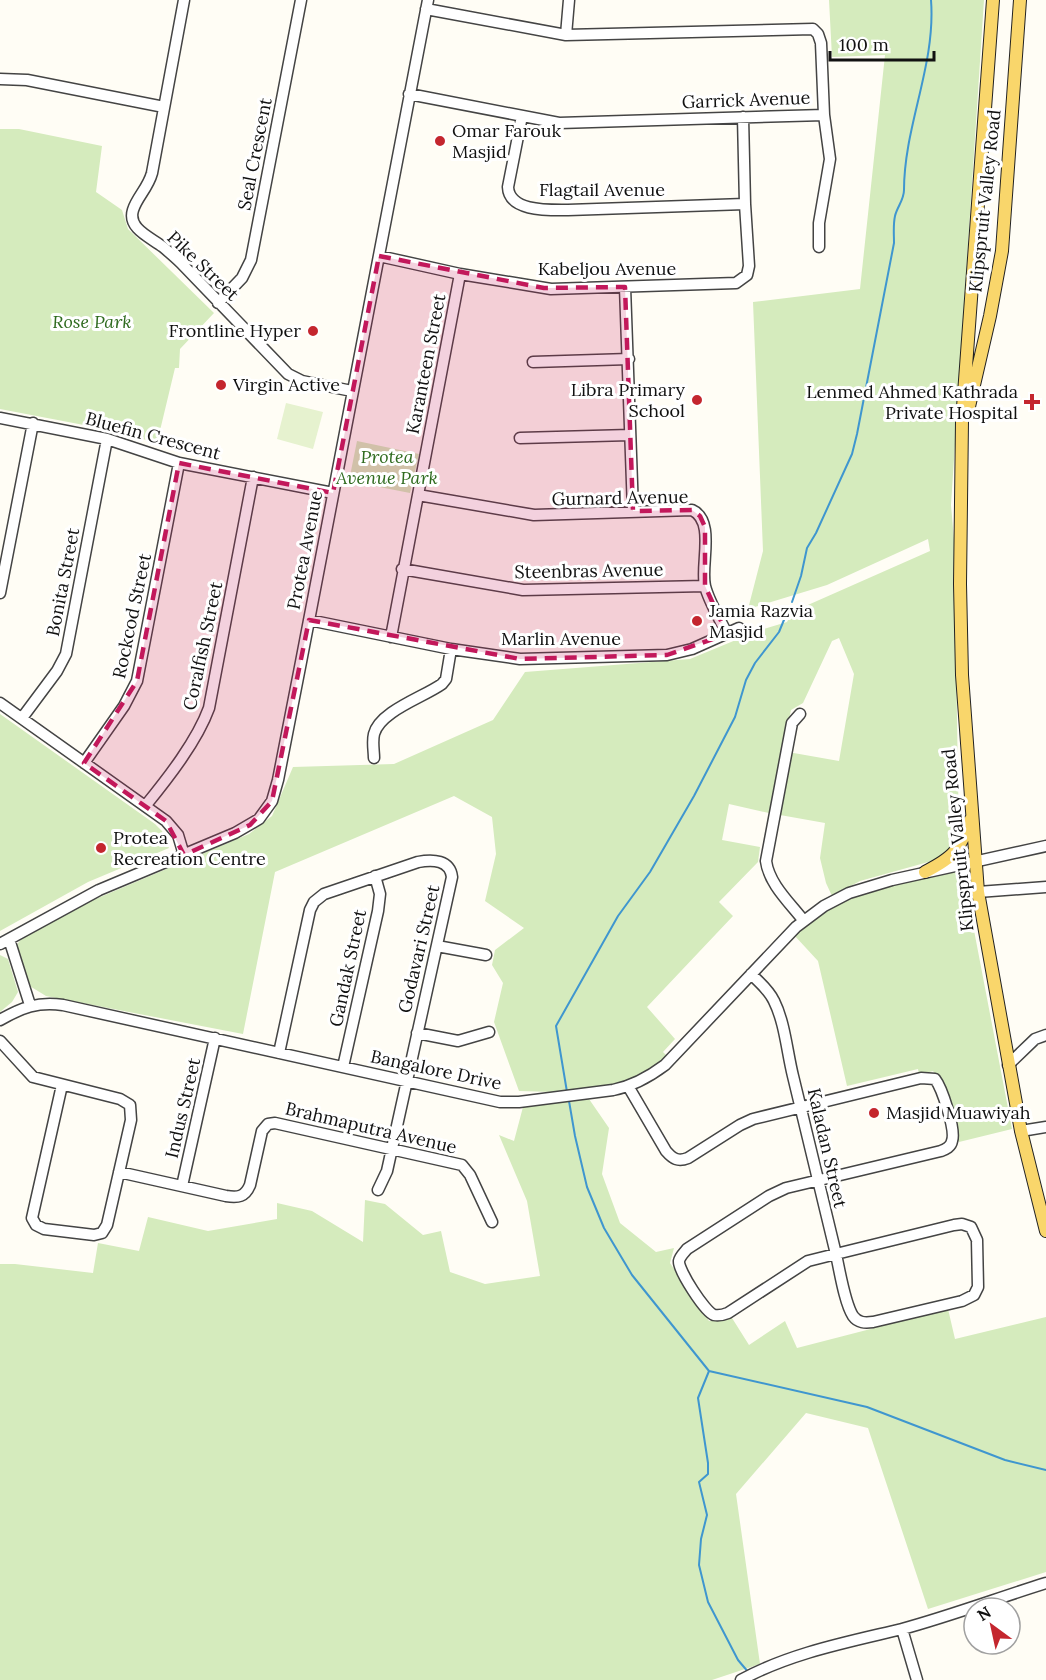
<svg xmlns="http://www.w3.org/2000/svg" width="1046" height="1680" font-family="Lora,serif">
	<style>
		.green { fill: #d5ebbd }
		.pitch { fill: #e6f2cf }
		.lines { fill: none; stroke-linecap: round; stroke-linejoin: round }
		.stream { stroke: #3f96cf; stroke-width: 2 }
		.minor-casing { stroke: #444; stroke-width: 13 }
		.major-casing { stroke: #222; stroke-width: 14 }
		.minor { stroke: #fff; stroke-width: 10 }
		.major { stroke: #f9d66b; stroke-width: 12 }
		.marked { fill: #c2185b; fill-opacity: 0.2; stroke: #c2185b; stroke-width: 4.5; stroke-dasharray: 12 8; stroke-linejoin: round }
		.poi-dot { fill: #c4262e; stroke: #fff; stroke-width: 2 }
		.labels { text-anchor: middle; stroke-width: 6; stroke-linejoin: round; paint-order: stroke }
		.street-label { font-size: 18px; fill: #111; stroke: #fff }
		.poi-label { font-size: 18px; fill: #111; stroke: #fff; text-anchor: start }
		.park-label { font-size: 18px; font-style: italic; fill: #2f6b1f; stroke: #fff }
	</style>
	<rect width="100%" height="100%" fill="#fffdf5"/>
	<path class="green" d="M829,0H984L951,505L954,540L959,838L939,859L860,881L832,896L826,883L820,858L825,823L780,815L788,752L839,761L854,674L839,638L832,641L803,703L791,710L769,813L729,804L722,840L760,847L758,862L719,902L733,916L647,1007L675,1039L663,1052L667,1056L639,1076L624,1083L553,1092L519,1091L494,1022L503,983L492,965L495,950L524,928L485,901L496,854L492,817L454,796L275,872L243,1034L46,996L28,985L16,946L24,935L79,906L249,834L272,816L293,767L394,764L493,720L525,672L690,659L760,630L787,622L792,612L930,551L928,539L827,585L748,609L763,551L753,302L860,289L885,55L832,57Z
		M0,129H19L102,146L96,192L122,210L128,229L214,313L180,349L179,368H175L157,443L110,430L0,409Z
		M357,441L419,454L410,493L349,481Z
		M0,714L155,824L162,831L169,848L88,882L0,931Z
		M955,872L962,874L964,878L1012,1129L959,1142L940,1081L933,1071L919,1075L918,1069L847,1086L818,961L794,935C814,918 837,902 862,893C892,884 924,879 955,872Z
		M0,955L8,959L18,992L12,1002L0,1012Z
		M589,1099L609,1128L602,1174L620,1223L656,1252L674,1248L670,1263L709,1321L732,1318L749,1345L785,1321L797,1348L948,1309L955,1339L1046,1317V1572L928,1609L868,1428L806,1413L736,1494L760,1664L712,1680H0V1264H15L93,1273L98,1243L139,1251L148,1217L208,1231L277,1219V1203L312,1211L363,1242L365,1200L385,1204L423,1235L441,1231L450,1272L485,1284L540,1276L527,1201L499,1135L514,1141L523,1107Z"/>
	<path class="pitch" d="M286,403L323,412L313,449L277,439Z"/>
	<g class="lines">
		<path class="stream" d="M792,602L801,576L807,548L816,533L852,454L857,434L894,243C894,234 893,225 895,216C897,207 904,200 904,190C904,126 936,65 931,0
			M567,1092L556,1026L618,916L650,872L694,796L735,717L746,680L755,663L779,632L786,615
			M569,1101L575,1136L587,1187L604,1228L632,1275L709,1371L867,1407L1005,1460L1046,1470
			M709,1371L698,1398L708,1463V1474L699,1482L707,1515L701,1539L699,1565L708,1602L738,1660L749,1673"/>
		<defs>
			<path id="minor" d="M184,0L152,173C148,188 137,197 133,210C127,229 152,238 163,247C169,252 175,257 181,263L288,374L302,381L352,391
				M566,35L569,0
				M0,79L27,80L164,107
				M409,94L559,123L824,115L821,43L818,34L813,29L566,35L426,9
				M522,116L508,187C509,212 549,210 568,210L745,204
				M819,247V223L830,159L824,115
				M379,256L460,274L551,289L736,283L747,275L749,266L745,204L743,117
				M625,287L633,511
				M218,303L242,278L251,260L301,0
				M533,362L629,359
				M0,418L107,439L179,463L333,493
				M520,438L630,435
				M418,495L534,515L692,510C716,521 700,565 705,586C709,602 720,619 727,634
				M402,569L523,590L705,586
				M0,593L33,423
				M309,620L451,649L520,659L667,655L692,649L739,628
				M391,637L460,274
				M0,703L166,821L178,835L184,855
				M800,714L792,723L766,861C769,884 790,903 803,920
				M22,718L57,671L66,654L107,439
				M374,758C374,751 372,742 374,734C380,711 424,697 442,684L446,679L451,649
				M84,763L124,706L137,681L179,463
				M146,805C168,778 197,741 209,708L253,477
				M978,892L1046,887
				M9,939L30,1005
				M0,944L99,890L235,833L259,819L272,801L278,780L301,662L428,0
				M437,946L486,955
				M0,1020C21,1008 38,1001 63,1005L500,1102H519L613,1090C633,1086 649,1077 665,1065L796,927L824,906L849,893L892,880L1046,846
				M417,1033L458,1041L489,1032
				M0,1041L33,1077L120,1099L130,1105L131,1120L107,1225L102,1233L94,1235L44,1229L36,1225L32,1218L62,1085
				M279,1053L310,910L314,902L324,894L418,862C433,859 450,860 452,877L387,1171L378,1190
				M1008,1065L1035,1039L1046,1035
				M343,1067L378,911L380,894L375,876
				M628,1086L666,1151C673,1159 678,1162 688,1158L740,1125L753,1119L921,1078L935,1079C942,1088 956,1130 952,1141C951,1147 946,1149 941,1151L786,1188L769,1196L687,1249C684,1253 680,1256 679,1261C678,1270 705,1312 714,1315C719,1316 723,1315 728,1313L808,1261L836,1254L954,1225L962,1224L971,1227L977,1240L978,1287L974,1295L962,1301L873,1322C865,1323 858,1323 853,1316C844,1302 839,1266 835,1250C821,1192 807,1134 793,1076C787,1052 785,1023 774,1001C769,990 759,982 751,974
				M1021,1131L1046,1127
				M119,1172L226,1196C238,1198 245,1197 250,1185L262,1131L268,1124L275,1123L462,1165L470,1175L492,1222
				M182,1186L215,1038
				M902,1629L917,1680
				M741,1680C790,1653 848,1642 902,1629C950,1616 998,1598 1046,1583"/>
			<path id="major" d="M993,0L962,421L960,584L962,675L978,892L1021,1131L1046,1231
				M968,411L990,316L1002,251L1020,0
				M925,872C956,856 958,851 971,819"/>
		</defs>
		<use href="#minor" class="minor-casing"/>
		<use href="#major" class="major-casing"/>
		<use href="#minor" class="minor"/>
		<use href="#major" class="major"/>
	</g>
	<path class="marked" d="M379,256L544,288L625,287L633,511L692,510L700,516L705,527V586L727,634L667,655L520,659L309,620L272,801L250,825L184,855L166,821L84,763L137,681L179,463L333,493Z"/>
	<g class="poi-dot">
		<circle cx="440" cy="141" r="6"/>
		<circle cx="313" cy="331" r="6"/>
		<circle cx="221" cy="385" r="6"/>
		<circle cx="697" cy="400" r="6"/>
		<path d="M1029 393h6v6h6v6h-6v6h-6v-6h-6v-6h6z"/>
		<circle cx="697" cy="621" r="6"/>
		<circle cx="101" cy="848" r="6"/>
		<circle cx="874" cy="1113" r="6"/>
	</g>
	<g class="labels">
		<g class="street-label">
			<text transform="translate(746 100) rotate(-2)" y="6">Garrick Avenue</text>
			<text transform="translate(255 154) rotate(-79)" y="6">Seal Crescent</text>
			<text x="602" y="196">Flagtail Avenue</text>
			<text transform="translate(985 201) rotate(-84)" y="6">Klipspruit Valley Road</text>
			<text transform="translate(203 266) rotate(44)" y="6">Pike Street</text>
			<text x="607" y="275">Kabeljou Avenue</text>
			<text transform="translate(426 364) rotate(-79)" y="6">Karanteen Street</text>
			<text transform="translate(153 436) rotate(15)" y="6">Bluefin Crescent</text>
			<text transform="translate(620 498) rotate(-1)" y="6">Gurnard Avenue</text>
			<text transform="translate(305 550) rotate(-79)" y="6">Protea Avenue</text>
			<text transform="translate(589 571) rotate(-1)" y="6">Steenbras Avenue</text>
			<text transform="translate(63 582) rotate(-79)" y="6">Bonita Street</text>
			<text transform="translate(132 616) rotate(-78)" y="6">Rockcod Street</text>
			<text x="561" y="645">Marlin Avenue</text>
			<text transform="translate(203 646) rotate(-78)" y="6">Coralfish Street</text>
			<text transform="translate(958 840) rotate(-96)" y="6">Klipspruit Valley Road</text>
			<text transform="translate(419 949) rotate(-77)" y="6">Godavari Street</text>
			<text transform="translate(348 968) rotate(-78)" y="6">Gandak Street</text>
			<text transform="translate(436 1070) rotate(12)" y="6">Bangalore Drive</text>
			<text transform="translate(183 1108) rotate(-77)" y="6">Indus Street</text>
			<text transform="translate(371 1128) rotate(13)" y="6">Brahmaputra Avenue</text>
			<text transform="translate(827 1148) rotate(77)" y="6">Kaladan Street</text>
		</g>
		<g class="poi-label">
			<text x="452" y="137">Omar Farouk<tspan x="452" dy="21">Masjid</tspan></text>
			<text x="301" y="337" text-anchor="end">Frontline Hyper</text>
			<text x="233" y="391">Virgin Active</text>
			<text x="685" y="396" text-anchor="end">Libra Primary<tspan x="685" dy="21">School</tspan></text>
			<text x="1018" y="398" text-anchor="end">Lenmed Ahmed Kathrada<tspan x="1018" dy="21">Private Hospital</tspan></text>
			<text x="709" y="617">Jamia Razvia<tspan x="709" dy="21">Masjid</tspan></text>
			<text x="113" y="844">Protea<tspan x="113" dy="21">Recreation Centre</tspan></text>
			<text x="886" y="1119">Masjid Muawiyah</text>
		</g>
		<g class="park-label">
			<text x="92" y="328">Rose Park</text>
			<text x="387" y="463">Protea<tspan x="387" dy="21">Avenue Park</tspan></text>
		</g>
	</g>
	<g transform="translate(992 1626) rotate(327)"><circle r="28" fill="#ffffff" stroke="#a0a0a0" stroke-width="1.5"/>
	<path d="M0-4.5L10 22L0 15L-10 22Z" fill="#c4262e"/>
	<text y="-9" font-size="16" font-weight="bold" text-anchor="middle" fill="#111111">N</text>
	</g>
	<path d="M830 51v9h104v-9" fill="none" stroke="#111111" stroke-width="3"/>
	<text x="839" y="51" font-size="18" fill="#111111" stroke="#ffffff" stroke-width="4.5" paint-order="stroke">100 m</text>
</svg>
